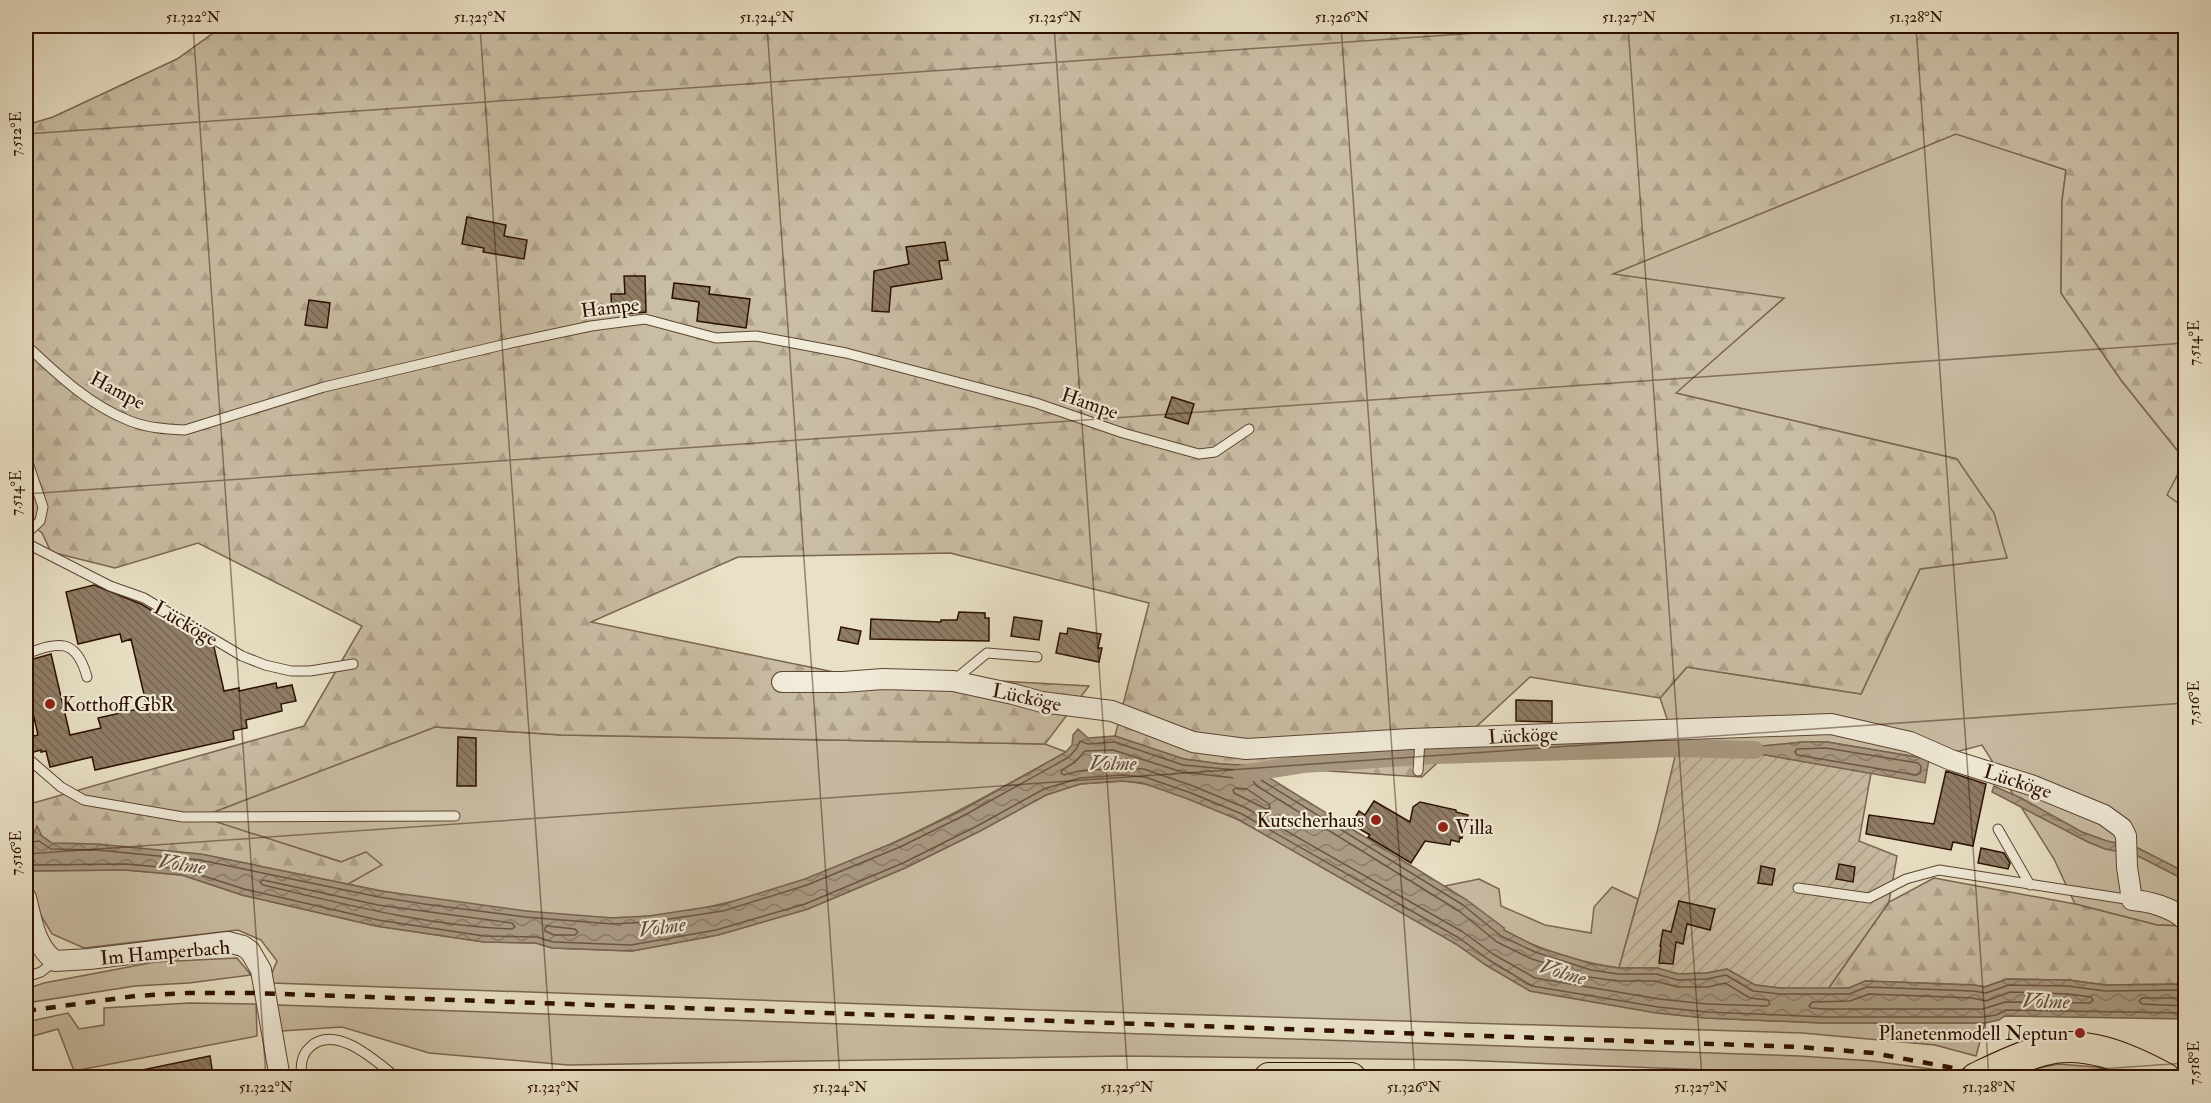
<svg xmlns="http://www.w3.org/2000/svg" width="2211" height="1103" font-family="'IM FELL Double Pica',serif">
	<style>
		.grass { fill: #c9bda4; stroke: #7b6652; stroke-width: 1.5 }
		.forest { fill: url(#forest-firs); stroke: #7b6652; stroke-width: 1.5 }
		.garden { fill: url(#garden-furrows); stroke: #7b6652; stroke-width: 1.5 }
		.water { fill: url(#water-waves); stroke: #77634f; stroke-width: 1.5 }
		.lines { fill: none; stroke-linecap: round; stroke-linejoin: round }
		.shore { stroke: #6b5542; stroke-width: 1.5 }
		.canal { stroke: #a99a83; stroke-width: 18 }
		.building { fill: url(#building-back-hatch); stroke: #2d1000; stroke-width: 1.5 }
		.lane-casing { stroke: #5c4432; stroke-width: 11 }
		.street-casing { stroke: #5c4432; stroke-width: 22 }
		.primary-casing { stroke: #2d1000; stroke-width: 32 }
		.lane { stroke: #f1ecda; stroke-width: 9 }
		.street { stroke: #f1ecda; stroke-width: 20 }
		.primary { stroke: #e9e1c6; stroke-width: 30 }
		.rail { stroke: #2d1000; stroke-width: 4.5; stroke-dasharray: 10 10; stroke-linecap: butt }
		.ticks { fill: none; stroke: #2d1000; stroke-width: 1.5; stroke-opacity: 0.45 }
		.poi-dot { fill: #8f2418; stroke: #f1ecda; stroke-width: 2 }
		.labels { text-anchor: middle; stroke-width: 4.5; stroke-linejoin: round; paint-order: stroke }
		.street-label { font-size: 20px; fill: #2d1000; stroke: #f1ecda }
		.poi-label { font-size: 20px; fill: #2d1000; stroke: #f1ecda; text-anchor: start }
		.water-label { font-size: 21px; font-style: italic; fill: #654e3b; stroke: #f1ecda }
		.neatline { fill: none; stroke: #2d1000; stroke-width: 2 }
		.ticks-label { font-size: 15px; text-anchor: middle; fill: #2d1000 }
	</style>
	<defs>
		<pattern id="forest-firs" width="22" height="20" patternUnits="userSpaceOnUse" patternTransform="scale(1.5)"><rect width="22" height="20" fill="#c9bda4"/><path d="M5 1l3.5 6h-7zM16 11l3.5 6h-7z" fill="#ada18b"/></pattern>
		<pattern id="garden-furrows" width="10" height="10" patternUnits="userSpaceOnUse" patternTransform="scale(1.5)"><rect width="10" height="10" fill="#c9bda4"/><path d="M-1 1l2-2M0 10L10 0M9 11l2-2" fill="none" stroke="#ada18b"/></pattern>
		<pattern id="water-waves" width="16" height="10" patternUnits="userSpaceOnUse" patternTransform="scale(1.5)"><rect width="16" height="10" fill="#a99a83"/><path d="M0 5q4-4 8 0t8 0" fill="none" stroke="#8a7c69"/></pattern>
		<pattern id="building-back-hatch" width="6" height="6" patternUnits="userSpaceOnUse" patternTransform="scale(1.5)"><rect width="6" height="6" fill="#8f7d67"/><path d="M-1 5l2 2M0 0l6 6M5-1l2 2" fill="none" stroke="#756552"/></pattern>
	</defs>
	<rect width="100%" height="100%" fill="#e9e1c6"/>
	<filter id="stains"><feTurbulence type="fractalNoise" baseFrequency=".00333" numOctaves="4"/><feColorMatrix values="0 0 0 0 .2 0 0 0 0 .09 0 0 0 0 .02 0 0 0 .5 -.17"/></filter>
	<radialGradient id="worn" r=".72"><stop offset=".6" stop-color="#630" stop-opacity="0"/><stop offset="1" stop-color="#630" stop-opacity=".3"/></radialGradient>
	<path class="grass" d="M1956,133L2066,170L2062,201L2061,293L2121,380L2185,460L2168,494L2186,508L2185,926L2157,925L2075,904L2054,859L1982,745L1929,759L1827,742H1803L1731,749L1677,748L1660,698L1687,667L1861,694L1920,569L2007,557L1957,459L1675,393L1783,299L1611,274Z
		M435,727L562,735L1045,744L1066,752C937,824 801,900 651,916C598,921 544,914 492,907C444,901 396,895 348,884L381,865L366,852L342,862L200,817Z
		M1122,781C1191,786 1266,835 1325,869C1369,894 1413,918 1456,944L1486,965L1530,991L1657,1013L1706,1018L1823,1023H1985L1976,1056L1935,1045L1802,1033L1039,1010L272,983L271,975L277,961L261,940L238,930L84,948L52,934L40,914L28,871L126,870L182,875L242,895L376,926L484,942L536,943L552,948L632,951L718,935L808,909L905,868L980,831L1046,795L1080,784Z
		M1479,879L1499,889L1501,906L1545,925L1591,933L1594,907L1612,887L1638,899L1619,968C1579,962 1539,950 1503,930L1504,928L1445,886Z
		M237,958L251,975L189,983L135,986L26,1003V989L44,983L155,962Z
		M189,1003L256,1004L257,1036L74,1071L58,1029L26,1038V1022L68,1013L79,1029L104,1025V1008Z
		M277,1005L1800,1056L1872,1061L1939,1070L1865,1076L1457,1060L1122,1056L568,1065L429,1053L342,1027L282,1031Z
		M2058,1064L2097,1067L2127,1077H2050L2029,1070Z"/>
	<path class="forest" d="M223,26H2185V460L2121,380L2061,293L2062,201L2066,170L1956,134L1613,274L1784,298L1676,393L1957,459L1994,513L2007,558L1920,569L1861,694L1687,667L1660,698L1530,677L1422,777L1221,764L1184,759L1115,736L1149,603L950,553L738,557L591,622L834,672L1089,686L1045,744L562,735L435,727L201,817L341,862L366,852L382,865L348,884L205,855L26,847V805L304,726L362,626L198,543L115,568L51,552L42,533L32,525V500L26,479V125L53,117L177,59Z
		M2185,461V508L2167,495Z
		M1934,878L2075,904L2157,925L2185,926V984L2105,985L2068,980L2007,979L1984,987L1974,985L1866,981L1849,988L1828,989L1889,902Z"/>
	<path class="garden" d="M1677,748L1731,749L1871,773L1859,841L1897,856L1889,902L1828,989L1780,988L1755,985L1727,969L1707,973L1678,974L1657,968H1619L1658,828Z"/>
	<path class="water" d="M1078,729L1088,738L1115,736L1184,759L1221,764L1264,766L1265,775L1467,900L1504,928V930L1537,947L1592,964L1619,968H1657L1678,974L1707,973L1727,969L1755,985L1780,988H1849L1865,981L1974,985L1985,987L2007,979L2068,980L2105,985L2185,984V1019L2005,1016L1999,1020L1985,1023H1823L1706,1018L1657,1013L1530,991L1486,965L1456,944L1239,820L1188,799L1143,783L1122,781L1080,784L1046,795L980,831L905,868L808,909L718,935L632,951L552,948L536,943L484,942L376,926L242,895L182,875L125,870L26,871V837H32L37,826L42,836L52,843L97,844L201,854L381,891L526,911L612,918L649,916L721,905L805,879L898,841L961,811L1066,752L1072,745L1073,735Z
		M1803,742H1827L1929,759L1925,783L1731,749Z
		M1994,786L2021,798L2082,832L2107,841L2136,847L2185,872V880L2136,855L2105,849L2088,842L1992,792Z"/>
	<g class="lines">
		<path class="shore" d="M1826,748L1918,763L1921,766L1920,773L1916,775L1797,755L1795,752L1797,749Z
			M1113,750L1182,772L1252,780L1257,786L1459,911L1497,942L1532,959L1589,977L1617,981H1655L1678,987H1708L1725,983L1750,998L1768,1000L1770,1004L1767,1006L1707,1004L1659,999L1535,978L1493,954L1463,932L1246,808L1193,786L1144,769L1121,768L1079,771L1064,775L1061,773L1062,770L1075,762L1085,751Z
			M1236,788L1247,789L1269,804L1270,808L1266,809L1234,793L1233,790Z
			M26,843L39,841L51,849L97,850L200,860L379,897L424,904L525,917L612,924L649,922L723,911L807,885L900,847L963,816L1069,757L1077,748L1080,741L1088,744L1115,742L1183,765L1257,772L1261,780L1463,905L1501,936L1535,952L1591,970L1618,974H1656L1678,980L1707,979L1726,975L1753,991L1780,994H1849L1867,987L1973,991L1986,993L2009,985L2068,986L2105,991L2186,990
			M26,865L126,864L182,869L244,889L378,920L484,936L537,937L553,942L631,945L716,930L805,904L903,863L977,826L1044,789L1080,778L1122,775L1145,777L1191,793L1242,814L1459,938L1489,960L1532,986L1658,1007L1707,1012L1824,1017H1984L1996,1015L2006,1010L2186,1013
			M263,880L378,905L512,923L515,927L512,929C427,926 344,904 263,885L260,882Z
			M547,926L575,929L578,932L575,935H554L545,931V928Z
			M2010,992L2068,994L2091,997L2093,1000L2090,1003L2005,1002L1983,1009H1824L1811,1008L1809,1006L1812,1002L1850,1001L1869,994L1972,998L1986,1001Z
			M2186,998H2142L2139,1001L2142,1004L2186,1006"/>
		<path class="canal" d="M1241,774L1303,764L1435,755L1677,748L1755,750"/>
	</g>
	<path class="building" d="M467,217L506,225L504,236L527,240L524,259L483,252L484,248L462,244Z
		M945,242L948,260L939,261L942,279L891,287L889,312L872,311L874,271L909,264L906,247Z
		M624,276H645L646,312L612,315L611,294H625Z
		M674,283L710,287L709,294L750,299L746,328L697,321L699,302L672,298Z
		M309,300L330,303L327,328L305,325Z
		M1172,397L1194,404L1188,424L1165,417Z
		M94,585L141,604L214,647L224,691L239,688V691L276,683L277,688L292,685L296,701L281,704L282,711L246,720L247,728L233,731L234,739L95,770L92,757L50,767L46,751L41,752V750L26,754V738L38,735L26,683V661L51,654L70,735L101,728L98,718L147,707L131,639L122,642L120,634L78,644L66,592Z
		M959,612L985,613V618H989V641L870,639L871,619L941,622V620H957Z
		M1014,617L1042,621L1039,640L1011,636Z
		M841,627L861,631L858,644L838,640Z
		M1068,628L1101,634L1098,648H1102L1099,662L1056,653L1060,633L1067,634Z
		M1516,700L1552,701V722L1516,721Z
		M458,737L476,738V786H457Z
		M1946,771L1986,784L1973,846L1953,842L1951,850L1866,834L1869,815L1934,824Z
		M1374,801L1410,822L1413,807L1420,802L1456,810V812L1468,815L1462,838L1460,837L1459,842L1451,840L1450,845L1425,841L1411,863L1368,837L1370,835L1351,824L1359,811L1365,815Z
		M1981,848L2004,853L2010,863L2008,869L1978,863Z
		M1839,864L1855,867L1853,882L1836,879Z
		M1761,866L1775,869L1772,885L1758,883Z
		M1679,901L1715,909L1710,930L1687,924L1683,944L1676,942L1673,964L1659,963L1661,946H1660L1663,930L1671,932Z
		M210,1056L213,1075L200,1077H138L137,1071Z"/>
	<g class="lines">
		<defs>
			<path id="lane" d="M26,345C57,374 89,405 130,421C147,428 167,429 185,430L324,387L502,345L591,326L645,319L716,338L756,336L846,353L1036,403L1123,433L1199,454L1215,452L1249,429
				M26,457L43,507L40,521L26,534
				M26,543L110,586L144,598L242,656L265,665L291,671H310L353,664
				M26,654C58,642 76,637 87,677
				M953,681L987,653L1037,657
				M26,763L31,761L61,787L84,800L183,817L455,816
				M1418,771L1420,740
				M1998,829L2030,885
				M1798,888L1869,898L1906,879L1939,870L2132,900
				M26,977L41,972L55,961
				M302,1078C300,1066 301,1055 310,1047C336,1023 377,1062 397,1078"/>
			<path id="street" d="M782,682H843L883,679L953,681L1013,694L1042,702L1112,711L1193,742L1246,749L1411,739L1831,724L1910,742L1951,760L2031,785L2104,815L2122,828L2126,836L2127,867L2132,900C2148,901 2175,908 2186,921
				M26,898C32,920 35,947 55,961L89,959L228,942L243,946L250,951L261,970L280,1078"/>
			<path id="primary" d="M1269,1078H1351
				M1976,1078C1997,1068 2019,1057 2041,1051C2083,1038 2128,1058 2165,1078"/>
		</defs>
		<use href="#lane" class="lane-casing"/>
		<use href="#street" class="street-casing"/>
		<use href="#primary" class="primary-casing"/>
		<use href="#lane" class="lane"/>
		<use href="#street" class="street"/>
		<use href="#primary" class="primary"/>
		<path class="rail" d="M26,1011L135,996L187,993H254L1800,1047L1873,1053L1948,1067L1993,1078"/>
	</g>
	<path class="ticks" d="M193,26L266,1078M480,26L553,1078M767,26L840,1078M1054,26L1128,1078M1341,26L1415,1078M1628,26L1702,1078M1916,26L1989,1078M26,134L1578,26M26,494L2186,343M26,854L2186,703M1972,1078L2186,1063"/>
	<g class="poi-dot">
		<circle cx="50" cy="704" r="6"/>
		<circle cx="1376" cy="820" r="6"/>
		<circle cx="1443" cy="827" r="6"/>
		<circle cx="2080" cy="1033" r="6"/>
	</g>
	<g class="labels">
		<g class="street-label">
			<text transform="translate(610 307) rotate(-7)" y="7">Hampe</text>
			<text transform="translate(118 390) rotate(28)" y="7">Hampe</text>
			<text transform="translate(1090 403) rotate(19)" y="7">Hampe</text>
			<text transform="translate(186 623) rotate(30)" y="7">Lücköge</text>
			<text transform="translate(1027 697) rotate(12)" y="7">Lücköge</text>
			<text transform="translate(1523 735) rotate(-3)" y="7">Lücköge</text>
			<text transform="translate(2018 781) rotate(18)" y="7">Lücköge</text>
			<text transform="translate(165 952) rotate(-5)" y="7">Im Hamperbach</text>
		</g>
		<g class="poi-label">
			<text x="62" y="711">Kotthoff GbR</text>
			<text x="1364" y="827" text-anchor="end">Kutscherhaus</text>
			<text x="1455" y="834">Villa</text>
			<text x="2068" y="1040" text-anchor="end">Planetenmodell Neptun</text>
		</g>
		<g class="water-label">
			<text x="1113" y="770">Volme</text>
			<text transform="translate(182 864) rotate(8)" y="7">Volme</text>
			<text transform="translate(662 927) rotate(-8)" y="7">Volme</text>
			<text transform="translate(1563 972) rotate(16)" y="7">Volme</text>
			<text transform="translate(2046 1001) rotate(1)" y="7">Volme</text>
		</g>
	</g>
	<rect width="2211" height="1103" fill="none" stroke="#e9e1c6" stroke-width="66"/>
	<rect x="33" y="33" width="2145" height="1037" class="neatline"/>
	<g class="ticks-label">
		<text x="193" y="22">51.322°N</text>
		<text x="480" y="22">51.323°N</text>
		<text x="767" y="22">51.324°N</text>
		<text x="1055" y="22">51.325°N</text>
		<text x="1342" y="22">51.326°N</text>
		<text x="1629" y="22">51.327°N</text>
		<text x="1916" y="22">51.328°N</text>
		<text transform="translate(16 134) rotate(-90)" y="5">7.512°E</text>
		<text transform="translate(2194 343) rotate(-90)" y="5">7.514°E</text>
		<text transform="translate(16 493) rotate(-90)" y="5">7.514°E</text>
		<text transform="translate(2194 703) rotate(-90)" y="5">7.516°E</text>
		<text transform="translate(16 853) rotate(-90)" y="5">7.516°E</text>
		<text transform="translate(2194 1063) rotate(-90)" y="5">7.518°E</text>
		<text x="266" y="1092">51.322°N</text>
		<text x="553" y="1092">51.323°N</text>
		<text x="840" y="1092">51.324°N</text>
		<text x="1127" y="1092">51.325°N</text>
		<text x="1414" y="1092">51.326°N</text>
		<text x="1701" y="1092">51.327°N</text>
		<text x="1989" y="1092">51.328°N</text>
	</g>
	<rect width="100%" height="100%" filter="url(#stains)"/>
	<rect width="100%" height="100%" fill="url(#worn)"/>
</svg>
